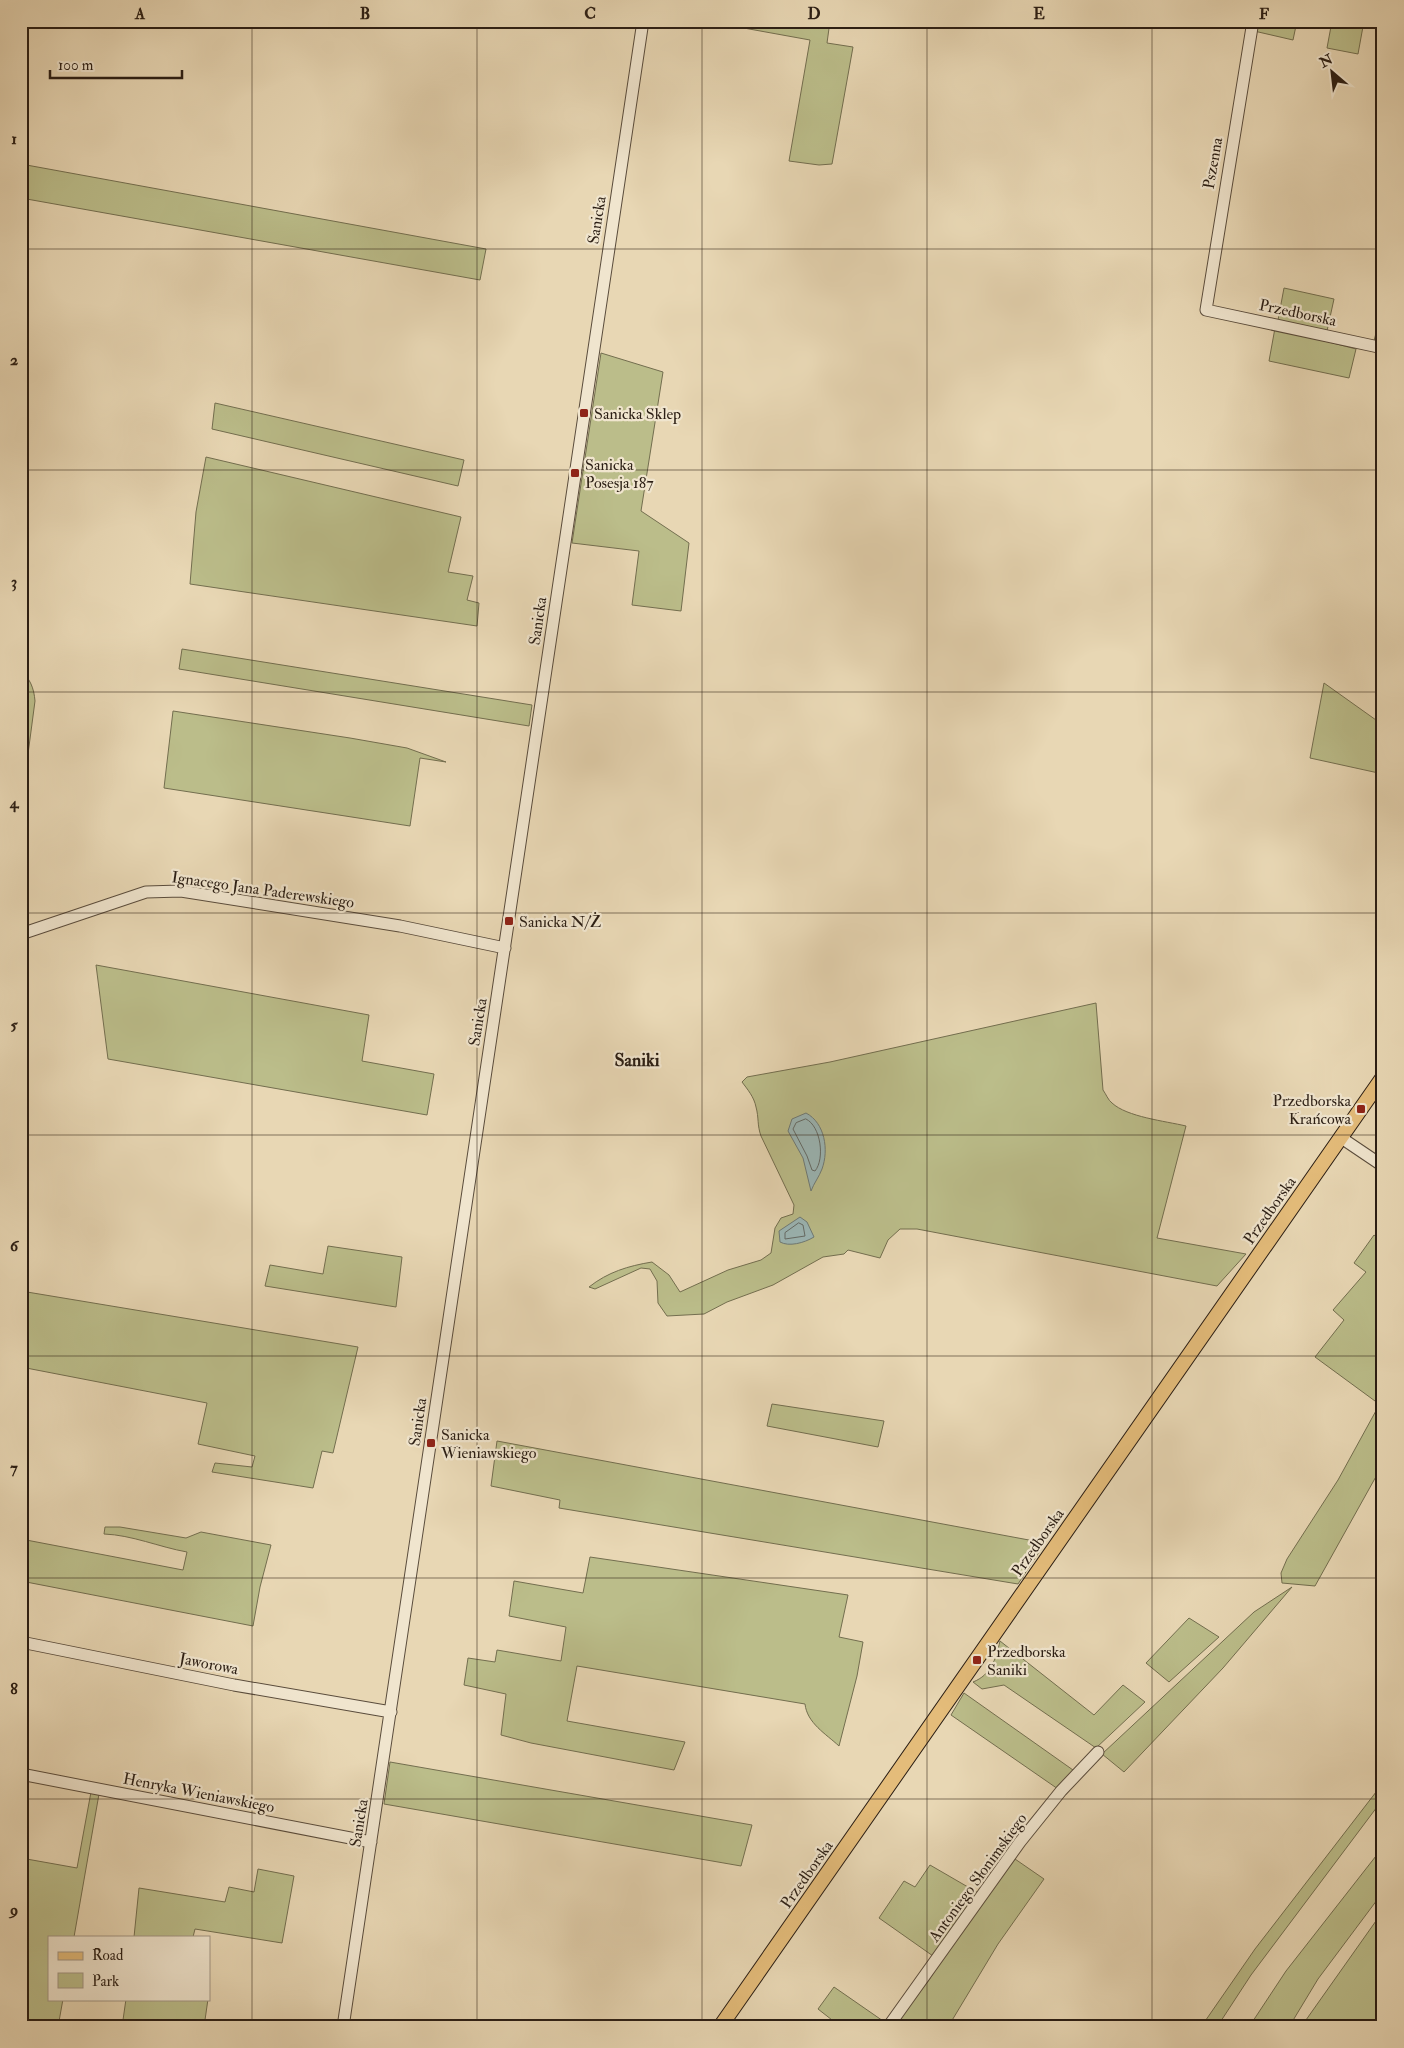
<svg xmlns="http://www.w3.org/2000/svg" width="1404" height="2048" font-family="'IM FELL Double Pica',serif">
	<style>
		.green { fill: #bbbd8a; stroke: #736e4f }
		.water { fill: #9bb7b7; stroke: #6e7a76 }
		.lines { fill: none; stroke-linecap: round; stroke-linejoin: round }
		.shore { stroke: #636a66; stroke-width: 1 }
		.minor-casing { stroke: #5a4c3c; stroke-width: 13 }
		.major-casing { stroke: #2b1e14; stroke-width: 16 }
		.minor { stroke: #f0e5ce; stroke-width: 11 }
		.major { stroke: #e4bc7a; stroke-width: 14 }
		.grid { fill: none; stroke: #2b1e14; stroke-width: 1; stroke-opacity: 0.55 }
		.poi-dot { fill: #8f2418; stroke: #f0e5ce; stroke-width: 2 }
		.labels { text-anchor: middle; stroke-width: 4.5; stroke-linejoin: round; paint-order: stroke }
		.street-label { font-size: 16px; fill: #2b1e14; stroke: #f0e5ce }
		.poi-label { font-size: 16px; fill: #2b1e14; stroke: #f0e5ce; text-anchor: start }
		.neighbourhood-label { font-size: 18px; font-weight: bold; fill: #2b1e14; stroke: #f0e5ce }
		.neatline { fill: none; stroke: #2b1e14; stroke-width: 2 }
		.grid-label { font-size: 16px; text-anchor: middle; font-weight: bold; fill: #2b1e14 }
	</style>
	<rect width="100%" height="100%" fill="#e8d7b4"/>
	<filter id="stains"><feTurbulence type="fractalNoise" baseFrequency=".004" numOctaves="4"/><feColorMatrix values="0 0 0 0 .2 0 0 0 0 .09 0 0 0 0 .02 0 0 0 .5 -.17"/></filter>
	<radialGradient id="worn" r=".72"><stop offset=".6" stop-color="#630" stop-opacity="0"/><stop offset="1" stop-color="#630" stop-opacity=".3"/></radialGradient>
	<path class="green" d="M705,21H830L827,43L853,47L832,164L819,165L789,161L810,40Z
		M1256,21H1297L1293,40L1254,31Z
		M1332,21H1364L1358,54L1327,48Z
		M21,164L486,249L480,280L21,198Z
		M1284,288L1334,299L1327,331L1278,320Z
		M1382,309H1383V343L1374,341Z
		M1275,328L1356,349L1349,378L1269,361Z
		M601,353L663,372L641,511L689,543L681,611L632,605L639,551L572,543Z
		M215,403L464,460L458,486L212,429Z
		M206,457L461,517L448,572L473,576L467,600L479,603L477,626L190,584L196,512Z
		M182,649L532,705L529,726L179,669Z
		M21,670C30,679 34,688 35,701L21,807Z
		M1324,683L1383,725V774L1310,758Z
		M173,711L350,738L407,748L446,762L420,758L410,826L164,788Z
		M96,965L369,1015L362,1061L434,1074L427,1115L108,1059Z
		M1096,1003L1103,1090C1106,1094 1108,1100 1112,1103C1127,1117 1165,1121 1186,1126L1157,1238L1246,1254L1217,1286L917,1229H900L888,1240L880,1258L848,1250L844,1254L823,1257L773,1285L727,1302L704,1314L667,1316L658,1303L657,1281L650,1269L641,1268L595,1289L589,1287C608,1272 628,1266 652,1262L669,1275L680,1292L728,1270L761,1260L771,1253L775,1228L781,1218L793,1214L794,1205L761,1136C757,1125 759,1118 756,1107C754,1097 748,1090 742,1082L747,1077L830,1062Z
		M1374,1235L1383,1242V1386L1375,1401L1315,1357L1344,1320L1333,1310L1366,1272L1354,1263Z
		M328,1246L402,1257L396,1307L265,1286L270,1265L323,1274Z
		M21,1291L358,1347L333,1453L322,1451L313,1488L212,1472L215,1463L252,1467L255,1456L198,1444L207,1403L21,1367Z
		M1383,1398V1464L1315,1586L1282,1583L1281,1573L1287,1559L1338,1480Z
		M772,1404L884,1421L878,1447L767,1426Z
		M497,1441L1045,1543L1018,1584L559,1508L560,1500L491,1486Z
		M105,1527H120L186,1538L201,1532L271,1545L260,1587L253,1626L21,1581V1539L183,1570L187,1552C159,1547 132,1535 104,1534Z
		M590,1557L848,1595L839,1637L863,1642L857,1676L839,1746C826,1734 807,1723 805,1704L577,1666L567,1721L685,1742L674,1770L531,1743L501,1735L506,1694L464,1685L468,1658L495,1662L497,1650L561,1661L566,1627L509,1616L514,1581L583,1593Z
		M1292,1587L1223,1668L1124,1772L1102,1754L1254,1612Z
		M1189,1618L1219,1637L1169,1682L1146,1663Z
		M1000,1641L1094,1715L1123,1685L1145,1702L1096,1748L1004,1685L982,1689L973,1682C991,1675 996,1659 1000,1641Z
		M964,1693L1073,1770L1058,1789L951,1715Z
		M390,1762L752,1825L741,1866L384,1804Z
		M1383,1783V1799L1251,1975L1217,2027H1201L1255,1949Z
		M91,1792L99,1794L74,1937H49V1999H63L58,2027H21V1858L77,1868Z
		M1383,1847V1892L1318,1979L1289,2027H1249L1286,1971Z
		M1015,1859L1044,1879L998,1944L948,2027H892L929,1980L952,1943Z
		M930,1865L980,1894L933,1956L879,1918L904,1881L915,1887Z
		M258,1869L294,1876L282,1943L195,1929L193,1937H134L139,1888L225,1902L229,1887L254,1892Z
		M1383,1911V2027H1301Z
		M834,1987L886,2023L883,2027H841L818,2009Z
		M126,1999H208L204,2027H122Z"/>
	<path class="water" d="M806,1113C825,1123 829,1150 822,1169C819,1177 814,1183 811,1191L803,1158L788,1131L792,1119Z
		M800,1217L807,1222L814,1237C804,1243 789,1247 780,1242L779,1231Z"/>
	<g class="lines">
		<path class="shore" d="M806,1119C821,1126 825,1159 815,1171L812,1170L807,1156L793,1129L796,1123Z
			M799,1223L803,1225L805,1236L785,1239V1233Z"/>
		<defs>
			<path id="minor" d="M1253,21L1206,310L1383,348
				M21,934L146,892L181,891L400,926L505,948
				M1340,1137L1383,1166
				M21,1642L234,1685L391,1712
				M21,1774L371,1842
				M343,2027L643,21
				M888,2027L1020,1842L1061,1791L1098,1752"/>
			<path id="major" d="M720,2027L1383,1077"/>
		</defs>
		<use href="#minor" class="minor-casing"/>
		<use href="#major" class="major-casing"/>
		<use href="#minor" class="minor"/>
		<use href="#major" class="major"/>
	</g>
	<path class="grid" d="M252,21V2027M477,21V2027M702,21V2027M927,21V2027M1152,21V2027M21,249H1383M21,470H1383M21,692H1383M21,913H1383M21,1135H1383M21,1356H1383M21,1578H1383M21,1799H1383"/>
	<g class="poi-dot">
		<rect x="579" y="408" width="10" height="10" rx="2.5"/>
		<rect x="570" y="468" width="10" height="10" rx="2.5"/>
		<rect x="504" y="916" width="10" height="10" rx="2.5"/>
		<rect x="1356" y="1104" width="10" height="10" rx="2.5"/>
		<rect x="426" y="1438" width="10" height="10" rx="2.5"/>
		<rect x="972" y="1655" width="10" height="10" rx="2.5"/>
	</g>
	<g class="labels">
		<g class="street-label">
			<text transform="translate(1212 163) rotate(-80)" y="6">Pszenna</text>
			<text transform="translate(596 220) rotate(-81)" y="6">Sanicka</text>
			<text transform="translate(1298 312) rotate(12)" y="6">Przedborska</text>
			<text transform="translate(537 621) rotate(-82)" y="6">Sanicka</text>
			<text transform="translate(263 889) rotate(8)" y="6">Ignacego Jana Paderewskiego</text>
			<text transform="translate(477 1022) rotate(-81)" y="6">Sanicka</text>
			<text transform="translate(1269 1210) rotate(-55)" y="6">Przedborska</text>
			<text transform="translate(417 1422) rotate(-82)" y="6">Sanicka</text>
			<text transform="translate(1037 1542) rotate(-55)" y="6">Przedborska</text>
			<text transform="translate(209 1663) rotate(11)" y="6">Jaworowa</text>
			<text transform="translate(199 1792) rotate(11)" y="6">Henryka Wieniawskiego</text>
			<text transform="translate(358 1823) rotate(-81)" y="6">Sanicka</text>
			<text transform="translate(806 1874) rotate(-55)" y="6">Przedborska</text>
			<text transform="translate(977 1877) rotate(-54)" y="6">Antoniego Słonimskiego</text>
		</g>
		<g class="poi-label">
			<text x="594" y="419">Sanicka Sklep</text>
			<text x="585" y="470">Sanicka<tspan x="585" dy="18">Posesja 187</tspan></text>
			<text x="519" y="927">Sanicka N/Ż</text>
			<text x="1351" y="1106" text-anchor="end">Przedborska<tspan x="1351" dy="18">Krańcowa</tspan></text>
			<text x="441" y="1440">Sanicka<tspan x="441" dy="18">Wieniawskiego</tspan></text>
			<text x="987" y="1657">Przedborska<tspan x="987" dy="18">Saniki</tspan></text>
		</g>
		<g class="neighbourhood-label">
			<text x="637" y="1066">Saniki</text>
		</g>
	</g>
	<rect width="1404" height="2048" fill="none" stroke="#e8d7b4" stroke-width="55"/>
	<rect x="48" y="1936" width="162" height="65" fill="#f0e5ce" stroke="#a19584"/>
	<rect x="58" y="1952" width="25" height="8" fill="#e4bc7a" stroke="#a19584"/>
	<text x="92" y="1960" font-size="15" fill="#2b1e14">Road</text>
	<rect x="58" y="1973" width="25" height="15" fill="#bbbd8a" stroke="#a19584"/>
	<text x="92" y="1986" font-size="15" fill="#2b1e14">Park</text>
	<g transform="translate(1332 72) rotate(332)" stroke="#f0e5ce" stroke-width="4" paint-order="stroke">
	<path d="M0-4L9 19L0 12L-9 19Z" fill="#2b1e14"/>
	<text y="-8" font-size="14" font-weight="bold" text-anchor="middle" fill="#2b1e14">N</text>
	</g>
	<path d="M50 70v8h132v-8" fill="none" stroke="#2b1e14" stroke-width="2.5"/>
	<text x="58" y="70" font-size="15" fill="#2b1e14" stroke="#f0e5ce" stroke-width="4" paint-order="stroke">100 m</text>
	<rect x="28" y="28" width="1348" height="1992" class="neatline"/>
	<g class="grid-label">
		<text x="140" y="19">A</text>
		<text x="365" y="19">B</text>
		<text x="590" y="19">C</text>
		<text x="814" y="19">D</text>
		<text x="1039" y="19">E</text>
		<text x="1264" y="19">F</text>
		<text x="14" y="144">1</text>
		<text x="14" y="365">2</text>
		<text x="14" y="587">3</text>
		<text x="14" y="808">4</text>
		<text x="14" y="1030">5</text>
		<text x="14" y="1251">6</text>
		<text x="14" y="1473">7</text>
		<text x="14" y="1694">8</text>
		<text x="14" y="1915">9</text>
	</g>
	<rect width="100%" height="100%" filter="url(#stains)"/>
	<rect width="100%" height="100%" fill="url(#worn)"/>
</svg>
